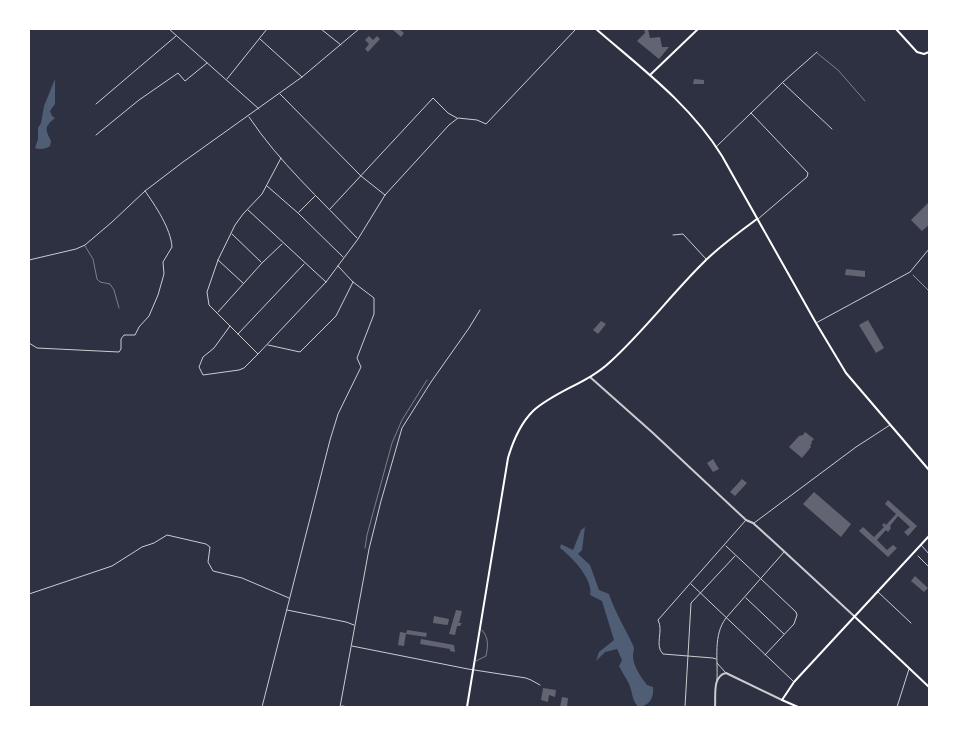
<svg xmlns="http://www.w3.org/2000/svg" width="958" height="736" font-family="Rubik,sans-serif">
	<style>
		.water { fill: #4f5d75 }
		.building { fill: #626471 }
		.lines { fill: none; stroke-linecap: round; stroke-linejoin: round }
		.path { stroke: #fff; stroke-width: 0.5 }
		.service { stroke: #caccd0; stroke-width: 0.5 }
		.pedestrian { stroke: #caccd0; stroke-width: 1 }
		.minor { stroke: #caccd0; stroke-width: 1 }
		.tertiary { stroke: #caccd0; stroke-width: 2 }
		.secondary { stroke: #fff; stroke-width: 2 }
	</style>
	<rect width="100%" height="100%" fill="#2d3142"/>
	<path class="water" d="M55,79V104L50,111L52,116L55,118C44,127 45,129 51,141L50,146C46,149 40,150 35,148L38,139V128L41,123L44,106Z
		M585,527L582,550L578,554L590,565L599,590L609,594C615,612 625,628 633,645C635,649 633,652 633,656C633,666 641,677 647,685L653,687C654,698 650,706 638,707C631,698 633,693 629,684C626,678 622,672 619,666L622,660L617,649L605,652L596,661L599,652L614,640L602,601L590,595C594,580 571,556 560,548L561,544L573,550L581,530Z"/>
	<path class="building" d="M392,29H399L404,33L401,37Z
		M644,29H648L650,38L660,37L662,47H669L659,59L637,41L645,33Z
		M369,36L373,40L377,36L380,39L368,52L365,49L369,44L365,40Z
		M694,79L704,80V84H693Z
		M929,202V225L922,231L911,220Z
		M846,269L865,271V277L845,275Z
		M868,320L884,348L876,353L859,325Z
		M601,321L606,324L598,334L593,330Z
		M805,432L814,439L811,442L812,443L810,446L811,447L802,458L789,447L799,436L803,435Z
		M713,459L719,469L713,472L707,463Z
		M742,479L747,483L735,496L730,492Z
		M814,492L851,524L841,537L803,504Z
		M888,500L917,526L908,536L904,532L910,527L898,516L890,526L891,528L888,532L886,530L877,540L887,550L893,545L897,548L888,557L859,531L863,527L874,537L884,527L882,525L884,523L886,525L896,514L885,504Z
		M915,576L928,588L924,592L911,581Z
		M456,610L462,611L459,623H462L460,626H457L455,635L449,634Z
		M434,616L449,619L448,624L447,625L433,623Z
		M407,630L427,633L426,637L406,634Z
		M400,632L406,633L404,646L398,645Z
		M421,639L454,645L455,652L450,651V649L420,644Z
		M543,688L556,690L555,697L549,695L548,702L541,700Z
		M562,697L568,698L567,707H560Z"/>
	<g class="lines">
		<path class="path" d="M913,275L929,291"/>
		<path class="service" d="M817,53L838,70L865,101
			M85,246L93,259L97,279L100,282L110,284L114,290L119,308
			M365,548L367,535L392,443L402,420L427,380
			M476,661L486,656C488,646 489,638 482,630"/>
		<path class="pedestrian" d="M918,556L929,567"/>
		<path class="minor" d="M169,29L259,109
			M321,29L341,45
			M260,39L302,77
			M227,79L267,29
			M783,83L832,129
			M280,94L361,176L385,195
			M96,104L176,36
			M751,113L808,173L807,177L758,219
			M249,117C279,162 320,199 357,238
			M96,135L139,100L178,73L185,81L207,63
			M716,147L783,82L817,52
			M281,158L262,194L243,214L235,225L218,260L207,292L209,305L258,354L326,282L358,239L385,195L449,125L458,118L477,120L486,124L576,29
			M267,186L298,213L343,257
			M330,209L433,98L448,113L457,118
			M248,210L326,282
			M299,212L315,196
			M232,234L261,262
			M673,235L683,234L706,259
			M29,260L76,249L85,245L112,222L145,191L183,162L302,77L359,29
			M218,260L243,283
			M218,312L262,263L282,244
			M816,323L910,272L929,249
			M230,326L214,348L203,357L199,367L203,375L239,370L244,368L258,354
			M238,334L304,264
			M29,343L37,348L119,352L121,349V339L124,335H135L139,327L149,316L158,295L164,274L163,262L172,247C171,229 155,205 145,191
			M268,345L300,352L336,316L353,282
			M754,523L856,447L890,425
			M921,545L929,554
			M726,546L796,612L797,615L794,624L765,655
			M691,584L793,681
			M878,592L911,623
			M29,594L112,566L142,547L154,543L167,535L206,544L210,547L208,562L213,571L242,578L289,598
			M746,598L784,634
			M287,610L346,622L354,625
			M352,646L468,669L526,678L531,680L540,685
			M716,659L713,658L663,654C654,645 664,631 658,620L746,520
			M717,663L726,673
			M717,680C718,659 713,635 726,618L784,552
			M342,706L349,707
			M262,707L330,440L338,414L361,367L357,358L374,314V298L353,282L338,266
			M340,707L369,549L381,501L402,428L431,382L469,328L480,310
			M685,707L691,603L735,556
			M897,707L909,669"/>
		<path class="tertiary" d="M590,377L653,433L746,520L753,523L774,542L854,616
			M715,707C716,696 712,676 726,673L782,700"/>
		<path class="secondary" d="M596,29C641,68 690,104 722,156L816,323L846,373L929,470
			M896,29L917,52L924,54L929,52
			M650,75L698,29
			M854,616L929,687
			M467,707L508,458C513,441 520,424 533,411C555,391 588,383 610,362C643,332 670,296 701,265C717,248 738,233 757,219
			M798,707L782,700L794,682L929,536"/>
	</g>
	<rect width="958" height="736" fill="none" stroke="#ffffff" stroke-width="60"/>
</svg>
